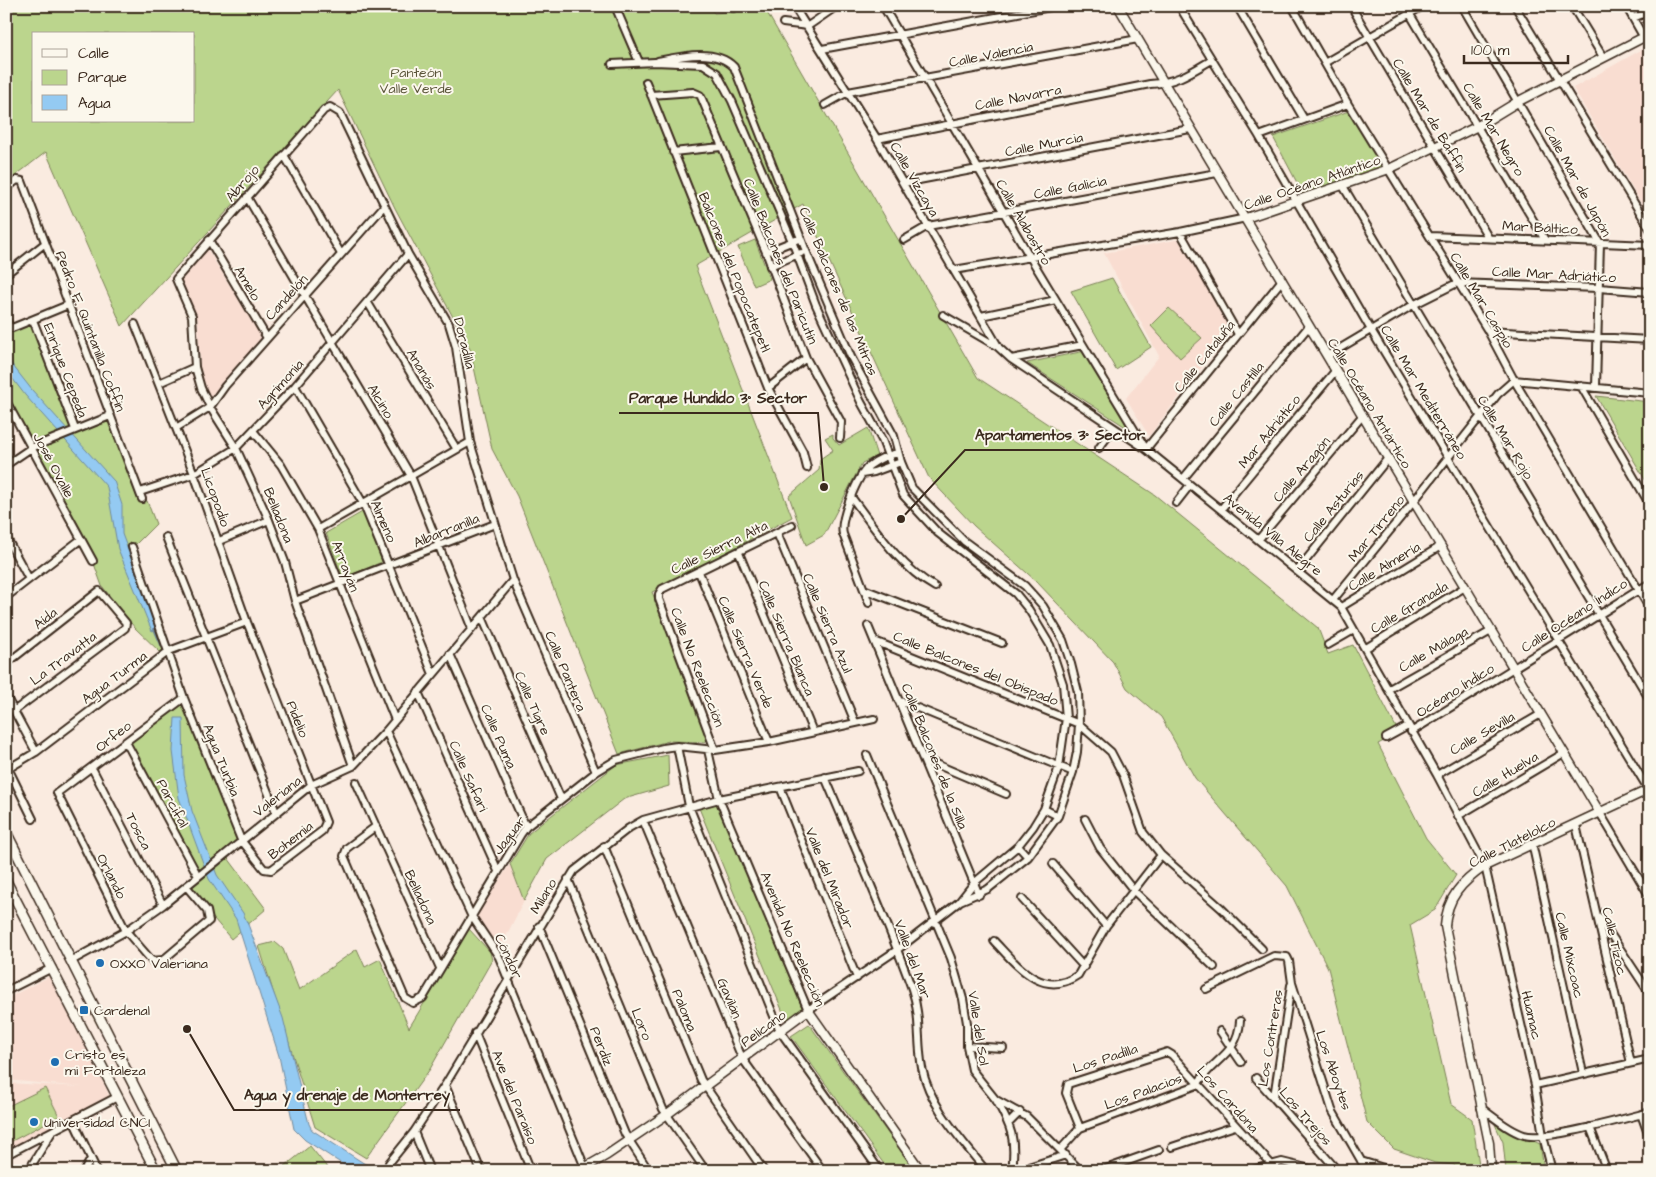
<svg xmlns="http://www.w3.org/2000/svg" width="1656" height="1177" font-family="'Architects Daughter',sans-serif">
	<style>
		.built { fill: #f9ddd1 }
		.green { fill: #bbd58d; stroke: #7b8056; fill-rule: evenodd }
		.water { fill: #94caf2; stroke: #708a9d }
		.lines { fill: none; stroke-linecap: round; stroke-linejoin: round }
		.stream { stroke: #708a9d; stroke-width: 2 }
		.minor-casing { stroke: #3b2a1e; stroke-width: 10 }
		.tertiary-casing { stroke: #3b2a1e; stroke-width: 11 }
		.secondary-casing { stroke: #3b2a1e; stroke-width: 12 }
		.minor { stroke: #fbf7ec; stroke-width: 6 }
		.tertiary { stroke: #fbf7ec; stroke-width: 8 }
		.secondary { stroke: #fbf7ec; stroke-width: 9 }
		.poi-dot { fill: #1f6fb2; stroke: #fbf7ec; stroke-width: 2 }
		.labels { text-anchor: middle; stroke-width: 4; stroke-linejoin: round; paint-order: stroke }
		.street-label { font-size: 14px; fill: #3b2a1e; stroke: #fbf7ec }
		.park-label { font-size: 14px; fill: #5b553a; stroke: #fbf7ec }
		.poi-label { font-size: 14px; fill: #3b2a1e; stroke: #fbf7ec; text-anchor: start }
		.leader { fill: none; stroke: #3b2a1e; stroke-width: 2 }
		.callout-dot { fill: #3b2a1e; stroke: #fbf7ec; stroke-width: 2 }
		.callout-label { font-size: 15px; text-anchor: middle; font-weight: bold; fill: #3b2a1e; stroke: #fbf7ec; stroke-width: 4; stroke-linejoin: round; paint-order: stroke }
	</style>
	<rect width="100%" height="100%" fill="#faebe0"/>
	<filter id="ink" filterUnits="userSpaceOnUse"><feTurbulence type="fractalNoise" baseFrequency=".02" numOctaves="2"/><feDisplacementMap in="SourceGraphic" scale="10" xChannelSelector="R" yChannelSelector="G"/><feConvolveMatrix kernelMatrix="1 2 1 2 8 2 1 2 1" color-interpolation-filters="sRGB"/></filter>
	<g filter="url(#ink)">
		<path class="built" d="M1650,45V218L1573,88Z
			M1181,239L1232,327L1149,436L1126,398L1159,356L1104,253Z
			M208,250L262,338L210,397L204,386L200,366L198,320L178,281Z
			M510,864L524,901L500,948L476,916Z
			M52,975L110,1097L6,1150V1083L83,1087L6,1080V999Z"/>
		<path class="green" d="M6,6H709L714,13L765,9L978,378L1155,495L1318,628L1328,654L1353,645L1399,733L1378,744L1426,838L1456,875L1435,910L1410,925L1451,1104L1472,1119L1480,1171H1458L1454,1165L1435,1163L1394,1149L1367,1122L1328,968L1287,886L1195,778L1161,717L1127,688L1113,662L1036,581L974,526L929,478L803,204L695,266L792,517L652,592L711,738L704,742L669,741L619,754L517,496L492,449L470,349L395,208L338,90L122,326L46,152L6,183ZM34,34H194V121H34Z
			M1349,111L1384,167L1304,196L1273,137Z
			M755,240L770,279L754,286L738,247Z
			M1112,278L1151,347L1116,370L1071,291Z
			M1169,308L1202,338L1180,358L1151,326Z
			M6,318L9,326L33,320L75,429L110,416L142,499L147,501L156,524L132,548L169,651L162,654L135,628L102,586L93,561L6,401Z
			M1085,351L1135,433L1027,363Z
			M1596,396L1650,402V488Z
			M868,428L877,456L862,463L824,535L806,545L789,496L819,470L820,459L833,450L825,438L833,434V438L839,445Z
			M364,511L382,562L343,578L326,533Z
			M184,698L241,840L225,854L266,909L231,939L186,886L198,876L126,742Z
			M668,755L669,786L624,799L547,859L524,901L510,864L529,833L616,765Z
			M717,802L804,1012L787,1022L699,808Z
			M469,929L490,952L492,960L430,1069L366,1158L315,1127L259,946L275,942L283,949L299,990L357,949L365,967L380,959L409,1028Z
			M809,1024L915,1171H889L791,1036Z
			M45,1088L59,1116L12,1141L6,1129V1107Z
			M1494,1122L1540,1144L1544,1169L1506,1171L1503,1142Z
			M310,1146L330,1171H289L285,1166Z"/>
		<path class="water" d="M6,357L32,390L114,481L122,505V534L157,629L152,631L118,549L107,487L25,395L6,370Z
			M175,718H183L184,775L192,811L217,875L243,913L249,927L283,1018L309,1124L312,1130L376,1171H353L305,1140L294,1129L279,1056L236,919L209,879L179,798L173,751Z"/>
		<g class="lines">
			<path class="stream" d="M154,629L162,647"/>
			<defs>
				<path id="minor" d="M615,6L639,62
					M883,6L1030,257L1146,449L1282,280
					M1179,6L1259,136L1371,330L1650,792
					M1237,6L1304,119
					M1292,6L1348,104L1488,331L1514,380L1650,609
					M1351,6L1488,237
					M1405,6L1545,240
					M1462,6L1600,243L1596,387
					M1515,6L1650,229
					M1572,6L1603,57
					M1626,6L1643,36
					M733,8L736,6
					M795,8L877,139L998,346
					M1633,18L1648,12
					M783,23L808,26
					M808,26L837,6
					M822,49L1056,6
					M658,61C682,56 716,48 734,67L806,251L851,357L894,436L901,462L912,488L964,541L1025,586L1043,606L1063,640L1071,664L1078,692L1079,724L1077,752L1073,772L1058,816L1028,857L988,889L960,901
					M1326,62L1423,6
					M612,64L655,62L703,64L717,73L732,101L792,241L816,305L861,402L882,440L903,495L938,533L1016,594L1029,610L1050,645L1063,684L1066,718L1059,767L1044,809L1033,827L1018,846L974,883L959,902L897,950L808,1010L719,799L708,750
					M646,82L768,388L803,452L807,468
					M651,95L693,92L700,95L702,99L766,252L806,358L841,422L840,438
					M825,105L848,92L1138,39
					M1259,136L1348,104
					M877,139L1150,84C1175,83 1190,73 1210,61
					M673,152L721,147
					M284,155L341,254
					M903,183L1190,129
					M1343,186L1650,700
					M6,189L17,180L22,181L142,499
					M247,197L411,476L472,629
					M1180,232L1238,334
					M1430,236L1650,245
					M209,240L267,338
					M904,240L928,226L1217,173
					M766,252L801,238
					M770,266L801,253
					M954,270L1180,232L1246,218
					M6,274L44,244
					M368,303L456,448
					M943,315L998,347L1011,359L1146,449L1341,607L1437,775L1485,866L1535,1085L1543,1136L1552,1171
					M981,316L1056,300
					M6,318L9,326L12,328L68,305
					M33,320L75,429
					M1488,331L1650,340
					M1327,356L1413,305L1457,283L1599,288L1650,292
					M1011,359L1083,345
					M159,383L195,367
					M295,386L364,505L433,674
					M1581,386L1650,505
					M768,388L806,358
					M6,401L93,561
					M176,428L210,407L225,386L384,206
					M254,432L281,465L318,529L395,720
					M1099,448L1114,428
					M6,465L31,448L110,416
					M862,474L874,472L901,462
					M1183,479L1309,326
					M140,492L194,474L236,448L295,386L408,254
					M852,498C876,530 900,567 935,587
					M1176,503L1190,485
					M1222,508L1336,370
					M318,529L470,442
					M777,533L855,722
					M6,537L29,579
					M166,537L276,812
					M1259,539L1363,415
					M219,541L269,520
					M132,547L184,698L241,840L264,869L271,870L322,831L326,822L247,622L194,474L135,324
					M739,553L813,732
					M1298,570L1389,457
					M699,572L769,742
					M866,590L1002,643
					M6,597L80,540
					M1333,600L1414,501L1498,394L1514,380L1650,393
					M295,601L495,524
					M869,603L843,534C839,520 858,475 869,466C878,459 888,455 898,453
					M1341,607L1441,546
					M482,617L561,799
					M868,626L979,895
					M877,642L1079,724L1111,752L1123,775L1143,832L1161,855L1221,908L1262,949
					M1328,645L1354,630
					M1366,648L1465,587
					M450,654L526,827
					M6,664L99,591L126,623L125,628L14,711
					M1389,689L1491,631
					M418,692L498,871
					M6,696L36,752
					M184,698L57,793L126,931L152,961L163,960L209,921L207,911L186,886
					M898,700L1073,772
					M386,731L471,915L499,957L586,1170
					M1411,732L1650,583
					M1386,738L1408,726
					M126,742L198,876
					M677,746L689,806L780,1031L880,1171
					M715,750L659,599V594L662,589L792,525
					M867,755L951,958L963,999L967,1023V1046L972,1070L996,1100L1027,1117L1081,1171
					M924,759L1006,794
					M353,766L295,601L285,562L269,520L236,448L210,407L201,388L195,367L192,316L176,279L324,110L330,107L340,113L408,254L449,324L456,347L470,442L513,580L596,772
					M8,768L33,819
					M92,768L163,905
					M6,770L36,752L169,651L247,622
					M1437,775L1541,714
					M825,777C855,848 886,917 912,989C921,1015 917,1041 922,1068C930,1107 962,1140 986,1171
					M356,782L440,968
					M780,787L857,978
					M1044,809L1058,816
					M1600,813L1650,897
					M1458,816L1564,753
					M1085,819L1100,848L1134,891L1214,967
					M643,820L742,1058L823,1171
					M1576,825L1631,1063
					M375,827L347,848L344,856L405,998L413,1003L423,998L521,834L526,827L596,772L616,760L663,748L677,746L715,750L769,742L874,719
					M1532,843L1583,1073
					M604,846L701,1080L764,1171
					M1018,846L1028,857
					M1053,864L1106,926
					M568,879L663,1109L706,1171
					M1022,899L1084,967
					M1599,917L1650,994
					M539,926L625,1134L649,1171
					M994,941C1016,964 1042,1000 1078,975L1106,926L1161,855
					M71,961L126,931L163,905L311,785L353,766L386,731L513,580
					M1206,989L1274,956L1287,957L1289,961L1292,983L1332,1110L1367,1171
					M6,991L52,968
					M1220,1031L1241,1062
					M475,1033L531,1171
					M967,1046L1003,1048
					M1256,1078L1338,1171
					M445,1085L481,1171
					M1535,1085L1650,1059
					M1274,1097L1291,985
					M996,1100C1012,1128 1016,1139 1012,1171
					M1481,1108C1494,1117 1508,1130 1524,1135C1544,1142 1626,1118 1650,1112
					M1641,1114L1650,1139
					M73,1120L97,1171
					M1009,1123L1020,1112
					M1590,1127L1607,1171
					M1080,1128L1066,1093L1068,1084L1167,1052L1172,1055L1271,1164
					M414,1132L430,1171
					M1172,1147L1235,1126
					M1060,1150L1080,1128L1197,1085C1212,1059 1238,1055 1240,1021
					M6,1155L117,1097
					M1361,1161L1393,1171
					M28,1171L52,1132
					M84,1171L91,1159
					M387,1171L389,1163L414,1132L445,1085L574,871L629,828L643,820L719,799L858,771
					M1016,1171L1066,1155
					M1100,1171L1159,1150
					M1248,1171L1282,1162L1319,1171"/>
				<path id="tertiary" d="M1118,6L1600,813
					M1246,218L1389,169L1478,126L1519,101L1650,34
					M579,1171L607,1155L666,1115L808,1010L921,1171
					M1491,1171L1489,1143L1445,926C1447,897 1462,882 1485,866L1650,789"/>
				<path id="secondary" d="M6,832L177,1171
					M6,881L156,1171"/>
			</defs>
			<use href="#minor" class="minor-casing"/>
			<use href="#tertiary" class="tertiary-casing"/>
			<use href="#secondary" class="secondary-casing"/>
			<use href="#minor" class="minor"/>
			<use href="#tertiary" class="tertiary"/>
			<use href="#secondary" class="secondary"/>
		</g>
	</g>
	<g class="poi-dot">
		<circle cx="100" cy="963" r="5"/>
		<rect x="79" y="1005" width="10" height="10" rx="2.5"/>
		<circle cx="55" cy="1062" r="5"/>
		<circle cx="34" cy="1122" r="5"/>
	</g>
	<g class="labels">
		<g class="street-label">
			<text transform="translate(991 54) rotate(-11)" y="5">Calle Valencia</text>
			<text transform="translate(1018 97) rotate(-11)" y="5">Calle Navarra</text>
			<text transform="translate(1430 115) rotate(59)" y="5">Calle Mar de Baffin</text>
			<text transform="translate(1494 129) rotate(59)" y="5">Calle Mar Negro</text>
			<text transform="translate(1044 144) rotate(-11)" y="5">Calle Murcia</text>
			<text transform="translate(915 179) rotate(60)" y="5">Calle Vizcaya</text>
			<text transform="translate(1578 181) rotate(61)" y="5">Calle Mar de Japón</text>
			<text transform="translate(1312 182) rotate(-19)" y="5">Calle Océano Atlántico</text>
			<text transform="translate(242 183) rotate(-49)" y="5">Abrojo</text>
			<text transform="translate(1070 187) rotate(-11)" y="5">Calle Galicia</text>
			<text transform="translate(1024 222) rotate(60)" y="5">Calle Alabastro</text>
			<text transform="translate(1540 227) rotate(3)" y="5">Mar Báltico</text>
			<text transform="translate(781 261) rotate(68)" y="5">Calle Balcones del Paricutín</text>
			<text transform="translate(735 272) rotate(68)" y="5">Balcones del Popocatepetl</text>
			<text transform="translate(1554 274) rotate(3)" y="5">Calle Mar Adriático</text>
			<text transform="translate(248 283) rotate(59)" y="5">Amelo</text>
			<text transform="translate(839 291) rotate(67)" y="5">Calle Balcones de las Mitras</text>
			<text transform="translate(286 297) rotate(-48)" y="5">Candelón</text>
			<text transform="translate(1482 300) rotate(59)" y="5">Calle Mar Caspio</text>
			<text transform="translate(91 331) rotate(69)" y="5">Pedro F. Quintanilla Coffin</text>
			<text transform="translate(465 343) rotate(76)" y="5">Doradilla</text>
			<text transform="translate(1204 356) rotate(-51)" y="5">Calle Cataluña</text>
			<text transform="translate(422 369) rotate(59)" y="5">Ananás</text>
			<text transform="translate(66 370) rotate(69)" y="5">Enrique Cepeda</text>
			<text transform="translate(280 384) rotate(-48)" y="5">Agrimonia</text>
			<text transform="translate(1424 392) rotate(59)" y="5">Calle Mar Mediterráneo</text>
			<text transform="translate(1236 394) rotate(-51)" y="5">Calle Castilla</text>
			<text transform="translate(381 401) rotate(59)" y="5">Alcino</text>
			<text transform="translate(1370 403) rotate(59)" y="5">Calle Océano Antártico</text>
			<text transform="translate(1269 431) rotate(-51)" y="5">Mar Adriático</text>
			<text transform="translate(1506 437) rotate(59)" y="5">Calle Mar Rojo</text>
			<text transform="translate(54 465) rotate(62)" y="5">José Ovalle</text>
			<text transform="translate(1301 469) rotate(-50)" y="5">Calle Aragón</text>
			<text transform="translate(216 497) rotate(70)" y="5">Licopodio</text>
			<text transform="translate(1333 506) rotate(-51)" y="5">Calle Asturias</text>
			<text transform="translate(279 515) rotate(68)" y="5">Belladona</text>
			<text transform="translate(384 521) rotate(66)" y="5">Almeno</text>
			<text transform="translate(1376 528) rotate(-51)" y="5">Mar Tirreno</text>
			<text transform="translate(446 530) rotate(-22)" y="5">Albarranilla</text>
			<text transform="translate(1273 534) rotate(39)" y="5">Avenida Villa Alegre</text>
			<text transform="translate(719 547) rotate(-26)" y="5">Calle Sierra Alta</text>
			<text transform="translate(346 566) rotate(69)" y="5">Arrayán</text>
			<text transform="translate(1384 566) rotate(-31)" y="5">Calle Almería</text>
			<text transform="translate(1409 607) rotate(-31)" y="5">Calle Granada</text>
			<text transform="translate(1574 615) rotate(-33)" y="5">Calle Océano Índico</text>
			<text transform="translate(45 618) rotate(-38)" y="5">Aída</text>
			<text transform="translate(828 623) rotate(67)" y="5">Calle Sierra Azul</text>
			<text transform="translate(787 638) rotate(67)" y="5">Calle Sierra Blanca</text>
			<text transform="translate(1433 649) rotate(-30)" y="5">Calle Málaga</text>
			<text transform="translate(746 652) rotate(67)" y="5">Calle Sierra Verde</text>
			<text transform="translate(63 658) rotate(-37)" y="5">La Travatta</text>
			<text transform="translate(698 667) rotate(69)" y="5">Calle No Reelección</text>
			<text transform="translate(976 668) rotate(22)" y="5">Calle Balcones del Obispado</text>
			<text transform="translate(566 671) rotate(67)" y="5">Calle Pantera</text>
			<text transform="translate(114 677) rotate(-37)" y="5">Agua Turma</text>
			<text transform="translate(1455 690) rotate(-32)" y="5">Océano Índico</text>
			<text transform="translate(533 703) rotate(66)" y="5">Calle Tigre</text>
			<text transform="translate(298 719) rotate(68)" y="5">Pidelio</text>
			<text transform="translate(1482 733) rotate(-30)" y="5">Calle Sevilla</text>
			<text transform="translate(113 736) rotate(-38)" y="5">Orfeo</text>
			<text transform="translate(499 736) rotate(66)" y="5">Calle Puma</text>
			<text transform="translate(935 756) rotate(68)" y="5">Calle Balcones de la Silla</text>
			<text transform="translate(222 760) rotate(68)" y="5">Agua Turbia</text>
			<text transform="translate(1505 774) rotate(-31)" y="5">Calle Huelva</text>
			<text transform="translate(469 776) rotate(66)" y="5">Calle Safari</text>
			<text transform="translate(277 796) rotate(-38)" y="5">Valeriana</text>
			<text transform="translate(173 803) rotate(62)" y="5">Parcifal</text>
			<text transform="translate(139 831) rotate(63)" y="5">Tosca</text>
			<text transform="translate(509 835) rotate(-53)" y="5">Jaguar</text>
			<text transform="translate(290 840) rotate(-38)" y="5">Bohemia</text>
			<text transform="translate(1512 842) rotate(-27)" y="5">Calle Tlatelolco</text>
			<text transform="translate(112 876) rotate(63)" y="5">Orlando</text>
			<text transform="translate(830 878) rotate(68)" y="5">Valle del Mirador</text>
			<text transform="translate(543 896) rotate(-59)" y="5">Milano</text>
			<text transform="translate(421 897) rotate(65)" y="5">Belladona</text>
			<text transform="translate(793 939) rotate(67)" y="5">Avenida No Reelección</text>
			<text transform="translate(1615 941) rotate(77)" y="5">Calle Tízoc</text>
			<text transform="translate(1570 955) rotate(77)" y="5">Calle Mixcoac</text>
			<text transform="translate(509 956) rotate(65)" y="5">Cóndor</text>
			<text transform="translate(913 959) rotate(70)" y="5">Valle del Mar</text>
			<text transform="translate(730 998) rotate(67)" y="5">Gavilán</text>
			<text transform="translate(685 1010) rotate(68)" y="5">Paloma</text>
			<text transform="translate(1532 1015) rotate(77)" y="5">Huamac</text>
			<text transform="translate(642 1024) rotate(68)" y="5">Loro</text>
			<text transform="translate(763 1028) rotate(-36)" y="5">Pelícano</text>
			<text transform="translate(979 1028) rotate(81)" y="5">Valle del Sol</text>
			<text transform="translate(1270 1038) rotate(-81)" y="5">Los Contreras</text>
			<text transform="translate(602 1046) rotate(68)" y="5">Perdíz</text>
			<text transform="translate(1105 1058) rotate(-18)" y="5">Los Padilla</text>
			<text transform="translate(1334 1070) rotate(71)" y="5">Los Aboytes</text>
			<text transform="translate(1143 1091) rotate(-20)" y="5">Los Palacios</text>
			<text transform="translate(515 1097) rotate(68)" y="5">Ave del Paraíso</text>
			<text transform="translate(1228 1099) rotate(48)" y="5">Los Cardona</text>
			<text transform="translate(1306 1116) rotate(49)" y="5">Los Trejos</text>
		</g>
		<g class="park-label">
			<text x="416" y="77">Panteón<tspan x="416" dy="16">Valle Verde</tspan></text>
		</g>
		<g class="poi-label">
			<text x="110" y="968">OXXO Valeriana</text>
			<text x="94" y="1015">Cardenal</text>
			<text x="65" y="1059">Cristo es<tspan x="65" dy="16">mi Fortaleza</tspan></text>
			<text x="44" y="1127">Universidad CNCI</text>
		</g>
	</g>
	<path class="leader" d="M824 487L818 413H619M901 519L965 450H1155M187 1029L234 1110H460"/>
	<g class="callout-dot">
		<circle cx="824" cy="487" r="5"/>
		<circle cx="901" cy="519" r="5"/>
		<circle cx="187" cy="1029" r="5"/>
	</g>
	<g class="callout-label">
		<text x="718" y="403">Parque Hundido 3° Sector</text>
		<text x="1060" y="440">Apartamentos 3° Sector</text>
		<text x="347" y="1100">Agua y drenaje de Monterrey</text>
	</g>
	<rect width="1656" height="1177" fill="none" stroke="#fbf7ec" stroke-width="25"/>
	<rect x="12" y="12" width="1631" height="1152" fill="none" stroke="#3b2a1e" stroke-width="2" filter="url(#ink)"/>
	<rect x="32" y="32" width="162" height="90" fill="#fbf7ec" stroke="#aea59a"/>
	<rect x="42" y="49" width="25" height="8" fill="#fbf7ec" stroke="#aea59a"/>
	<text x="78" y="58" font-size="15" fill="#3b2a1e">Calle</text>
	<rect x="42" y="70" width="25" height="15" fill="#bbd58d" stroke="#aea59a"/>
	<text x="78" y="82" font-size="15" fill="#3b2a1e">Parque</text>
	<rect x="42" y="95" width="25" height="15" fill="#94caf2" stroke="#aea59a"/>
	<text x="78" y="108" font-size="15" fill="#3b2a1e">Agua</text>
	<path d="M1464 55v8h104v-8" fill="none" stroke="#3b2a1e" stroke-width="2.5"/>
	<text x="1471" y="55" font-size="15" fill="#3b2a1e" stroke="#fbf7ec" stroke-width="4" paint-order="stroke">100 m</text>
</svg>
